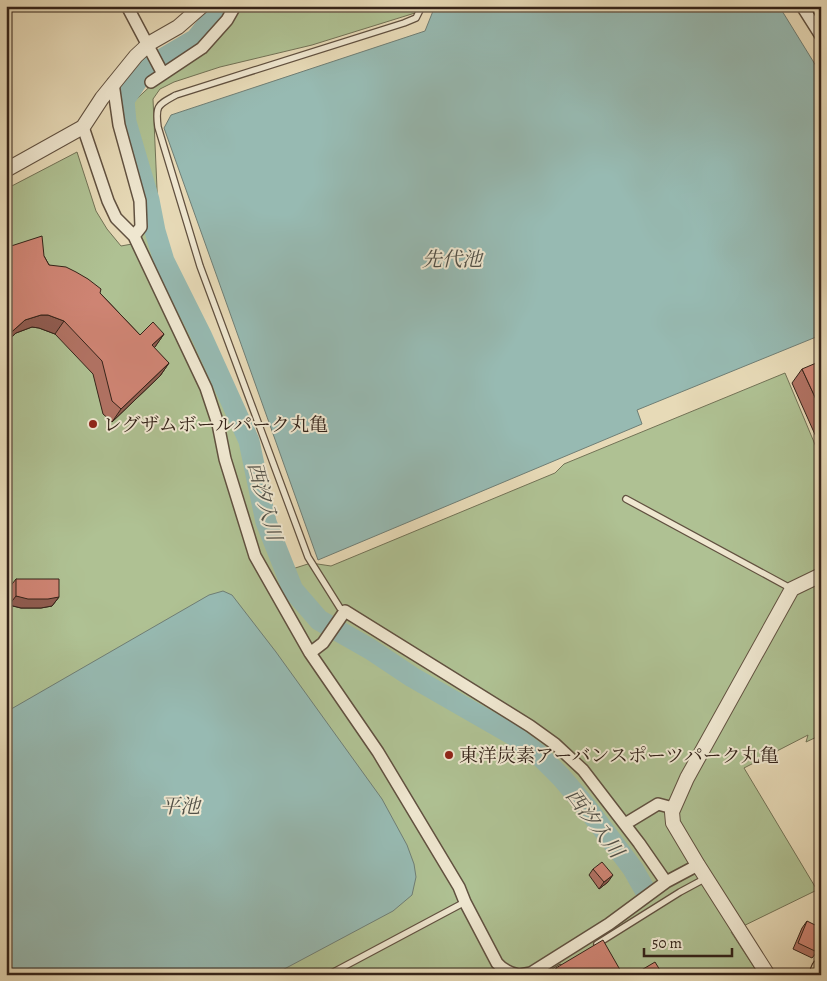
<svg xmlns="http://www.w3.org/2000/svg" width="827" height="981" font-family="Alegreya,'Noto Serif JP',serif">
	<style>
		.green { fill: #afc193; stroke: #727256 }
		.water { fill: #97bab2; stroke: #6f7e75 }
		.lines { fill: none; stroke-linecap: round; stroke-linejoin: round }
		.river { stroke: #97bab2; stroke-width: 21 }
		.service-casing { stroke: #615140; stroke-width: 8 }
		.minor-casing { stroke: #615140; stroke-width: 14 }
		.tertiary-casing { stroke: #615140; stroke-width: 16 }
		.primary-casing { stroke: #342319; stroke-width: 20 }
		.service { stroke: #efe7d0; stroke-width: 5.5 }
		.minor { stroke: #efe7d0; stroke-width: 11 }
		.tertiary { stroke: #efe7d0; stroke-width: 14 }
		.primary { stroke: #e7dab7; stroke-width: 18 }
		.wall { fill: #b17263; stroke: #342319 }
		.shaded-wall { fill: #905c50; stroke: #342319 }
		.building { fill: #ce8473; stroke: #342319 }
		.poi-dot { fill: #8f2418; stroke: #efe7d0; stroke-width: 2 }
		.labels { text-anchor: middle; stroke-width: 4; stroke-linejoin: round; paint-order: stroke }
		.poi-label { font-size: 19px; fill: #342319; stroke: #efe7d0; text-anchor: start }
		.water-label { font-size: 20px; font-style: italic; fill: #525047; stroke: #efe7d0 }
	</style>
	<rect width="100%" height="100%" fill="#e7dab7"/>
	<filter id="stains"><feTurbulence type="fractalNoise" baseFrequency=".004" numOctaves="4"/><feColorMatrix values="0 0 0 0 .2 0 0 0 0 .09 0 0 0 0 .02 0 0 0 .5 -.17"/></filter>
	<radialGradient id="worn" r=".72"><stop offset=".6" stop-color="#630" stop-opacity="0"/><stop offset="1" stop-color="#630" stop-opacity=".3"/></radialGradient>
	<path class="green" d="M239,6H418L415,13L312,45L220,67L174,82L160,89L153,99L160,256L244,445L250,472L289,570L311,563L331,566L555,473L564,464L785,373L819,454L821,453V735L806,742L808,735L744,768L817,890L731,932L759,975H6V189L77,152L96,211L107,229L121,246L132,244L138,209L114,120L158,79L176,68Z"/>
	<path class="water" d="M435,6H779L821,74V335L637,410L642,424L318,560L164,128L171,115L425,31Z
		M223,591L232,595L276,652L382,799L407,845L414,864L416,877L412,895L393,911L273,975H6V712L209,595Z"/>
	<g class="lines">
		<path class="river" d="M222,6L196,39L150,66L141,75L124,100L126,122L149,200L155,231L164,261L202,337L249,441L266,522L293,590L319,620L370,649L412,677L513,735L538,754L561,777L584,804L633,869L646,892"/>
		<defs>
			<path id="service" d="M626,499L792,589
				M345,611L340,608L308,557L200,266L158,127C155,105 158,105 176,95L404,23L416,18L422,6
				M597,944L680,892L706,878
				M328,975L465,902
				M549,975L560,968"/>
			<path id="minor" d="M127,6L163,74
				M802,6L821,36
				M151,82L202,48L227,20L235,6
				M113,83L119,125L140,201L141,227L134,236
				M83,127L108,201L116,218L134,236L206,388L218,424L225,459L255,556L310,653L378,752L459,887L465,902L497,963C503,970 509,973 519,975
				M310,653L323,643L345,611L530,726L555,744L583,770L639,843L666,882
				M625,824L658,804L673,808
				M520,975L531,973L609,924L666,882L698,865"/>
			<path id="tertiary" d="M6,170L83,127L102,98L136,56L150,43L178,27L202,6
				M768,975L698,865L673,823L672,812L687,778L792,589L821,575"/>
			<path id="primary" d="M818,975L821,968"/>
		</defs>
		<use href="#service" class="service-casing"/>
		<use href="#minor" class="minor-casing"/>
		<use href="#tertiary" class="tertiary-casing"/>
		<use href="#primary" class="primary-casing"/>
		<use href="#service" class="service"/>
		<use href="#minor" class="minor"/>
		<use href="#tertiary" class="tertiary"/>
		<use href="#primary" class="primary"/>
	</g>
	<path class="wall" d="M8,247L44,256L49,265L100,293L140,335L164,334L154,348L169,363L160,376L112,422L103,414L93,374L55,334L39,328L32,327L16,333L6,342V250Z
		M802,369L821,410V448L792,383Z
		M16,579L59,597L52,606L41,608H21L9,605V588Z
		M593,869L608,882L599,889L589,875Z
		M807,921L817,952L812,958L793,949L802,928Z
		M556,968L623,975H552Z"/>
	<path class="shaded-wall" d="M41,315H48L64,321L55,334L39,328L32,327L16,333L6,342V337L25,320Z
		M164,334L155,347L143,358L152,345Z
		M169,363L160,376L112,422L121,409Z
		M821,392V404L815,398Z
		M16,596L59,597L52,606L41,608H21L9,605Z
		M613,875L608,882L599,889L604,882Z"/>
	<path class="building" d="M42,236L44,256L49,265L66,267L76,272L88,279L101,289L100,293L140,335L153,322L164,334L152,345L169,363L121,409L112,401L102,361L64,321L48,315H41L25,320L6,337V274L10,272L11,264L8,247Z
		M821,361V392L817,396V399L821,402V410L802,369Z
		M16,579H59V597L48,599H28L16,596Z
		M602,862L613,875L604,882L593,869Z
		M807,921L821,928V942L817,952L798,943Z
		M603,940L623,975H560L556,968Z
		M655,962L663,975H633Z"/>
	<g class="poi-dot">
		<circle cx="93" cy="424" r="5"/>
		<circle cx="449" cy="755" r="5"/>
	</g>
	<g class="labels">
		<g class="poi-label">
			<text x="103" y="431">レグザムボールパーク丸亀</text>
			<text x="459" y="762">東洋炭素アーバンスポーツパーク丸亀</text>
		</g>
		<g class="water-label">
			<text x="452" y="266">先代池</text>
			<text transform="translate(265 501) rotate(75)" y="7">西汐入川</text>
			<text x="180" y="813">平池</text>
			<text transform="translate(595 823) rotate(53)" y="7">西汐入川</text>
		</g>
	</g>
	<rect width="827" height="981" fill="none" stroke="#e7dab7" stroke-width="25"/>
	<rect x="8" y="8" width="812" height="966" fill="none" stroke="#342319" stroke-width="2.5"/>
	<rect x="12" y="12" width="802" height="956" fill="none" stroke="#342319"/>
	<path d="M644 948v8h88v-8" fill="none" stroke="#342319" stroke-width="2.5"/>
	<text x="652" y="948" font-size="15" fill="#342319" stroke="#efe7d0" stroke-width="4" paint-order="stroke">50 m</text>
	<rect width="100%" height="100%" filter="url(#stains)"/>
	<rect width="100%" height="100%" fill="url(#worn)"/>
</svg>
